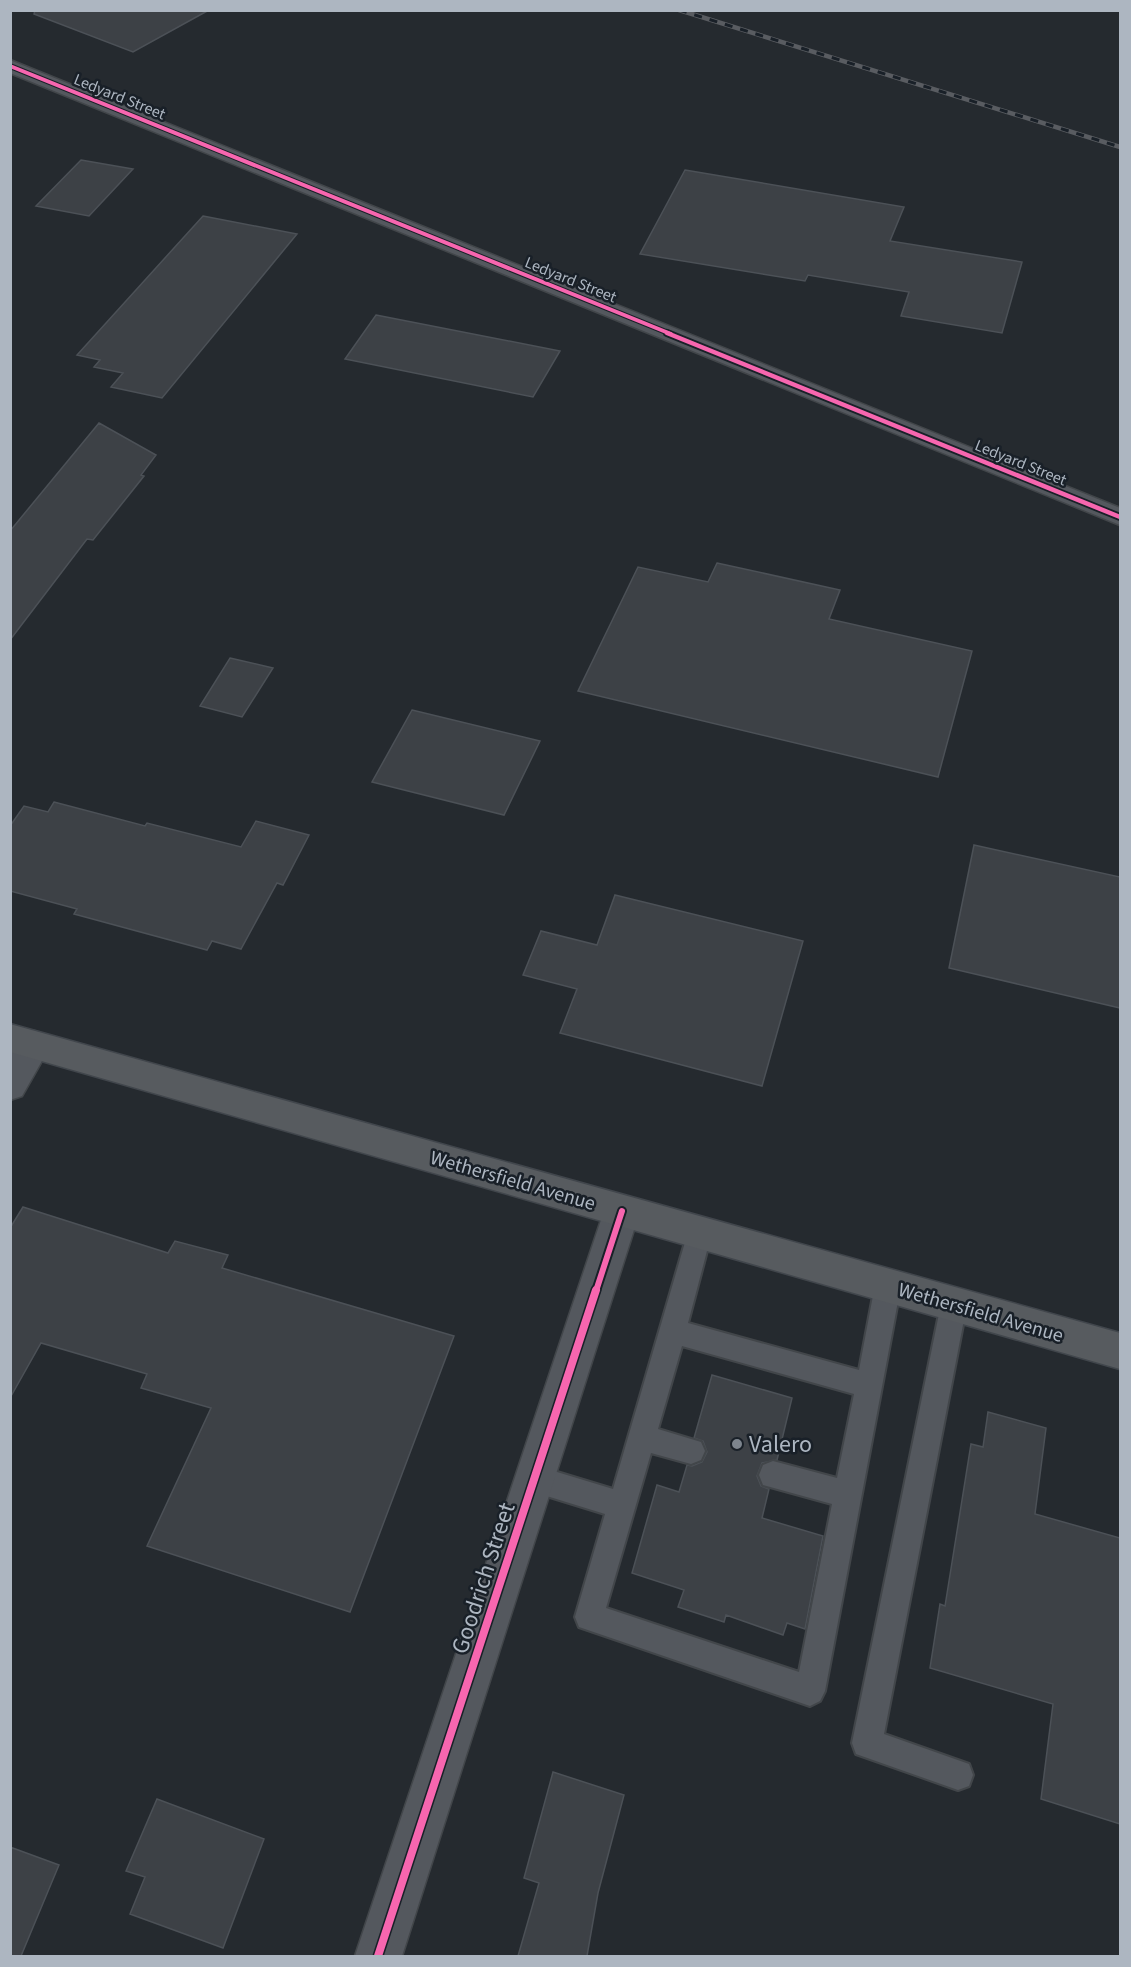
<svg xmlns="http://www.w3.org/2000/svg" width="1131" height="1967" font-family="'Source Sans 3',sans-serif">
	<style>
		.building { fill: #3d4146; stroke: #4c5157; stroke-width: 1.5 }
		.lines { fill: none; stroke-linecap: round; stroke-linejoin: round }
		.lane-casing { stroke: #42464a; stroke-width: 4 }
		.street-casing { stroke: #42464a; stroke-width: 3 }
		.primary-casing { stroke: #41464c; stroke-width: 3 }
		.lane { fill: #54585e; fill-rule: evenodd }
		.street { fill: #54585e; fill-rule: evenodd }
		.primary { fill: #575b5f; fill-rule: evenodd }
		.rail-casing { stroke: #595c61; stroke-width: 4.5 }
		.rail { stroke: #192028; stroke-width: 3; stroke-dasharray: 8; stroke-linecap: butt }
		.cycleway-far3-casing { stroke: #192028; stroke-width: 6 }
		.cycleway-far2-casing { stroke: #192028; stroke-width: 8 }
		.cycleway-far1-casing { stroke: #192028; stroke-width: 10 }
		.cycleway-casing { stroke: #192028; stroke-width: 11 }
		.cycleway-far3 { stroke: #f766af; stroke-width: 4 }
		.cycleway-far2 { stroke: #f766af; stroke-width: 4.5 }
		.cycleway-far1 { stroke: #f766af; stroke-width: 6 }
		.cycleway { stroke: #f766af; stroke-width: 8 }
		.poi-dot { fill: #7d858e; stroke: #192028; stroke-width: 2 }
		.labels { text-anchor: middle; stroke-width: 5; stroke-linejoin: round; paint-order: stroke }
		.far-street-label { font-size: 16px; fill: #adb6c1; stroke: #192028 }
		.street-label { font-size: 20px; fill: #adb6c1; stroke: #192028 }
		.near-poi-label { font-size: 24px; fill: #adb6c1; stroke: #192028; text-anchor: start }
		.near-street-label { font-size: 24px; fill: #adb6c1; stroke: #192028 }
	</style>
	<rect width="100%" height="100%" fill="#252a2f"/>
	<path class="building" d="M35,10H209L133,52L34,14Z
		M81,160L133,169L89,216L36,206Z
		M685,170L904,207L890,241L1022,262L1002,333L901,316L909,292L808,275L805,281L640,254Z
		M203,216L297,234L162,398L111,387L123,373L94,367L100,360L77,355Z
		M376,315L560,351L533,397L345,359Z
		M99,423L156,455L141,475L144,476L93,540L87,539L10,640V531Z
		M717,563L840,590L829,619L972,651L938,777L578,691L638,567L708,582Z
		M230,658L273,668L242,717L200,706Z
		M412,710L540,741L504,815L372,782Z
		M54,802L145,826L147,823L241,847L256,821L309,835L283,885L277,883L241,949L212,941L207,950L74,914L77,909L10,891V826L24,806L48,812Z
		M974,845L1120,877V1008L949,968Z
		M615,895L803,941L762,1086L560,1033L577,989L523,975L541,931L597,945Z
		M23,1207L168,1253L175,1241L228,1255L222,1268L454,1336L350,1612L147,1546L211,1408L141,1388L147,1374L41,1343L10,1398V1228Z
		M712,1375L792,1398L777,1460L762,1463L757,1476L761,1486L769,1489L762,1518L823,1536L805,1629L787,1623L783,1635L726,1615L724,1622L678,1607L684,1590L632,1573L657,1485L679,1492L687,1465L692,1466L702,1462L707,1452L703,1441L694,1438Z
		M988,1412L1046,1428L1035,1514L1120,1538V1824L1041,1799L1053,1704L930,1668L940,1604L945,1606L971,1444L983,1447Z
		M553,1772L624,1795L598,1893L587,1956H518L539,1883L524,1878Z
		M157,1799L264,1839L223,1948L130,1914L145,1877L126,1871Z
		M10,1847L59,1865L21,1956H10Z"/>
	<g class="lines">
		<defs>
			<path id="lane" d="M700,1221L709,1224L712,1232L688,1323L859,1370L875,1285L879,1277L888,1273L897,1277L901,1285L825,1691L820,1701L810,1706L579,1627L575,1617L605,1514L524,1489L520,1479L524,1469L534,1465L613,1489L688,1232L691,1224ZM682,1346L854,1394L837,1478L773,1461L763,1465L759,1475L763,1485L832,1504L799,1672L606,1608L651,1453L691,1464L701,1460L705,1451L701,1442L658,1429Z
				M954,1292L963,1296L967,1304L884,1734L969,1764L973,1775L969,1786L958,1790L856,1754L852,1743L941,1304L945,1296Z"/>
			<path id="street" d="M10,60L1120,508V525L10,73Z
				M34,1031L46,1035L51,1045L22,1096L10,1100V1054L22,1035Z
				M622,1195L635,1200L640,1211L402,1956H355L604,1211L609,1200Z"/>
			<path id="primary" d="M10,1024L1120,1333V1369L10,1052Z"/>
		</defs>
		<use href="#lane" class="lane-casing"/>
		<use href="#street" class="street-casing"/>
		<use href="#primary" class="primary-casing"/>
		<use href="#lane" class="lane"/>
		<use href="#street" class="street"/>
		<use href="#primary" class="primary"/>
		<defs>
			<path id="rail" d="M679,10L1120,147"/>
		</defs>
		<use href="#rail" class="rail-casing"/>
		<use href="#rail" class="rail"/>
		<defs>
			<path id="cycleway-far3" d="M10,66L671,334"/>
			<path id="cycleway-far2" d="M667,333L1120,517"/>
			<path id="cycleway-far1" d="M596,1291L622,1211"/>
			<path id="cycleway" d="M378,1956L596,1290"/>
		</defs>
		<use href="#cycleway-far3" class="cycleway-far3-casing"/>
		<use href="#cycleway-far2" class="cycleway-far2-casing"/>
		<use href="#cycleway-far1" class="cycleway-far1-casing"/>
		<use href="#cycleway" class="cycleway-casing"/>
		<use href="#cycleway-far3" class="cycleway-far3"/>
		<use href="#cycleway-far2" class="cycleway-far2"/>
		<use href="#cycleway-far1" class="cycleway-far1"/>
		<use href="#cycleway" class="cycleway"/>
	</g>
	<circle class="poi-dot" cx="737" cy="1444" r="6"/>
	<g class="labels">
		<g class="far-street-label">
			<text transform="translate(120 96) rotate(22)" y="6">Ledyard Street</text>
			<text transform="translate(571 279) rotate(22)" y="6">Ledyard Street</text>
			<text transform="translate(1021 462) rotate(22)" y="6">Ledyard Street</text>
		</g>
		<g class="street-label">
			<text transform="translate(513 1180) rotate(16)" y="7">Wethersfield Avenue</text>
			<text transform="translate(981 1312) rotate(16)" y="7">Wethersfield Avenue</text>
		</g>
		<g class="near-poi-label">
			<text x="749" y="1452">Valero</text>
		</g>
		<g class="near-street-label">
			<text transform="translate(483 1578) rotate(-72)" y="8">Goodrich Street</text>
		</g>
	</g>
	<rect width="1131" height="1967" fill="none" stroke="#adb6c1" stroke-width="24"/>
</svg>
